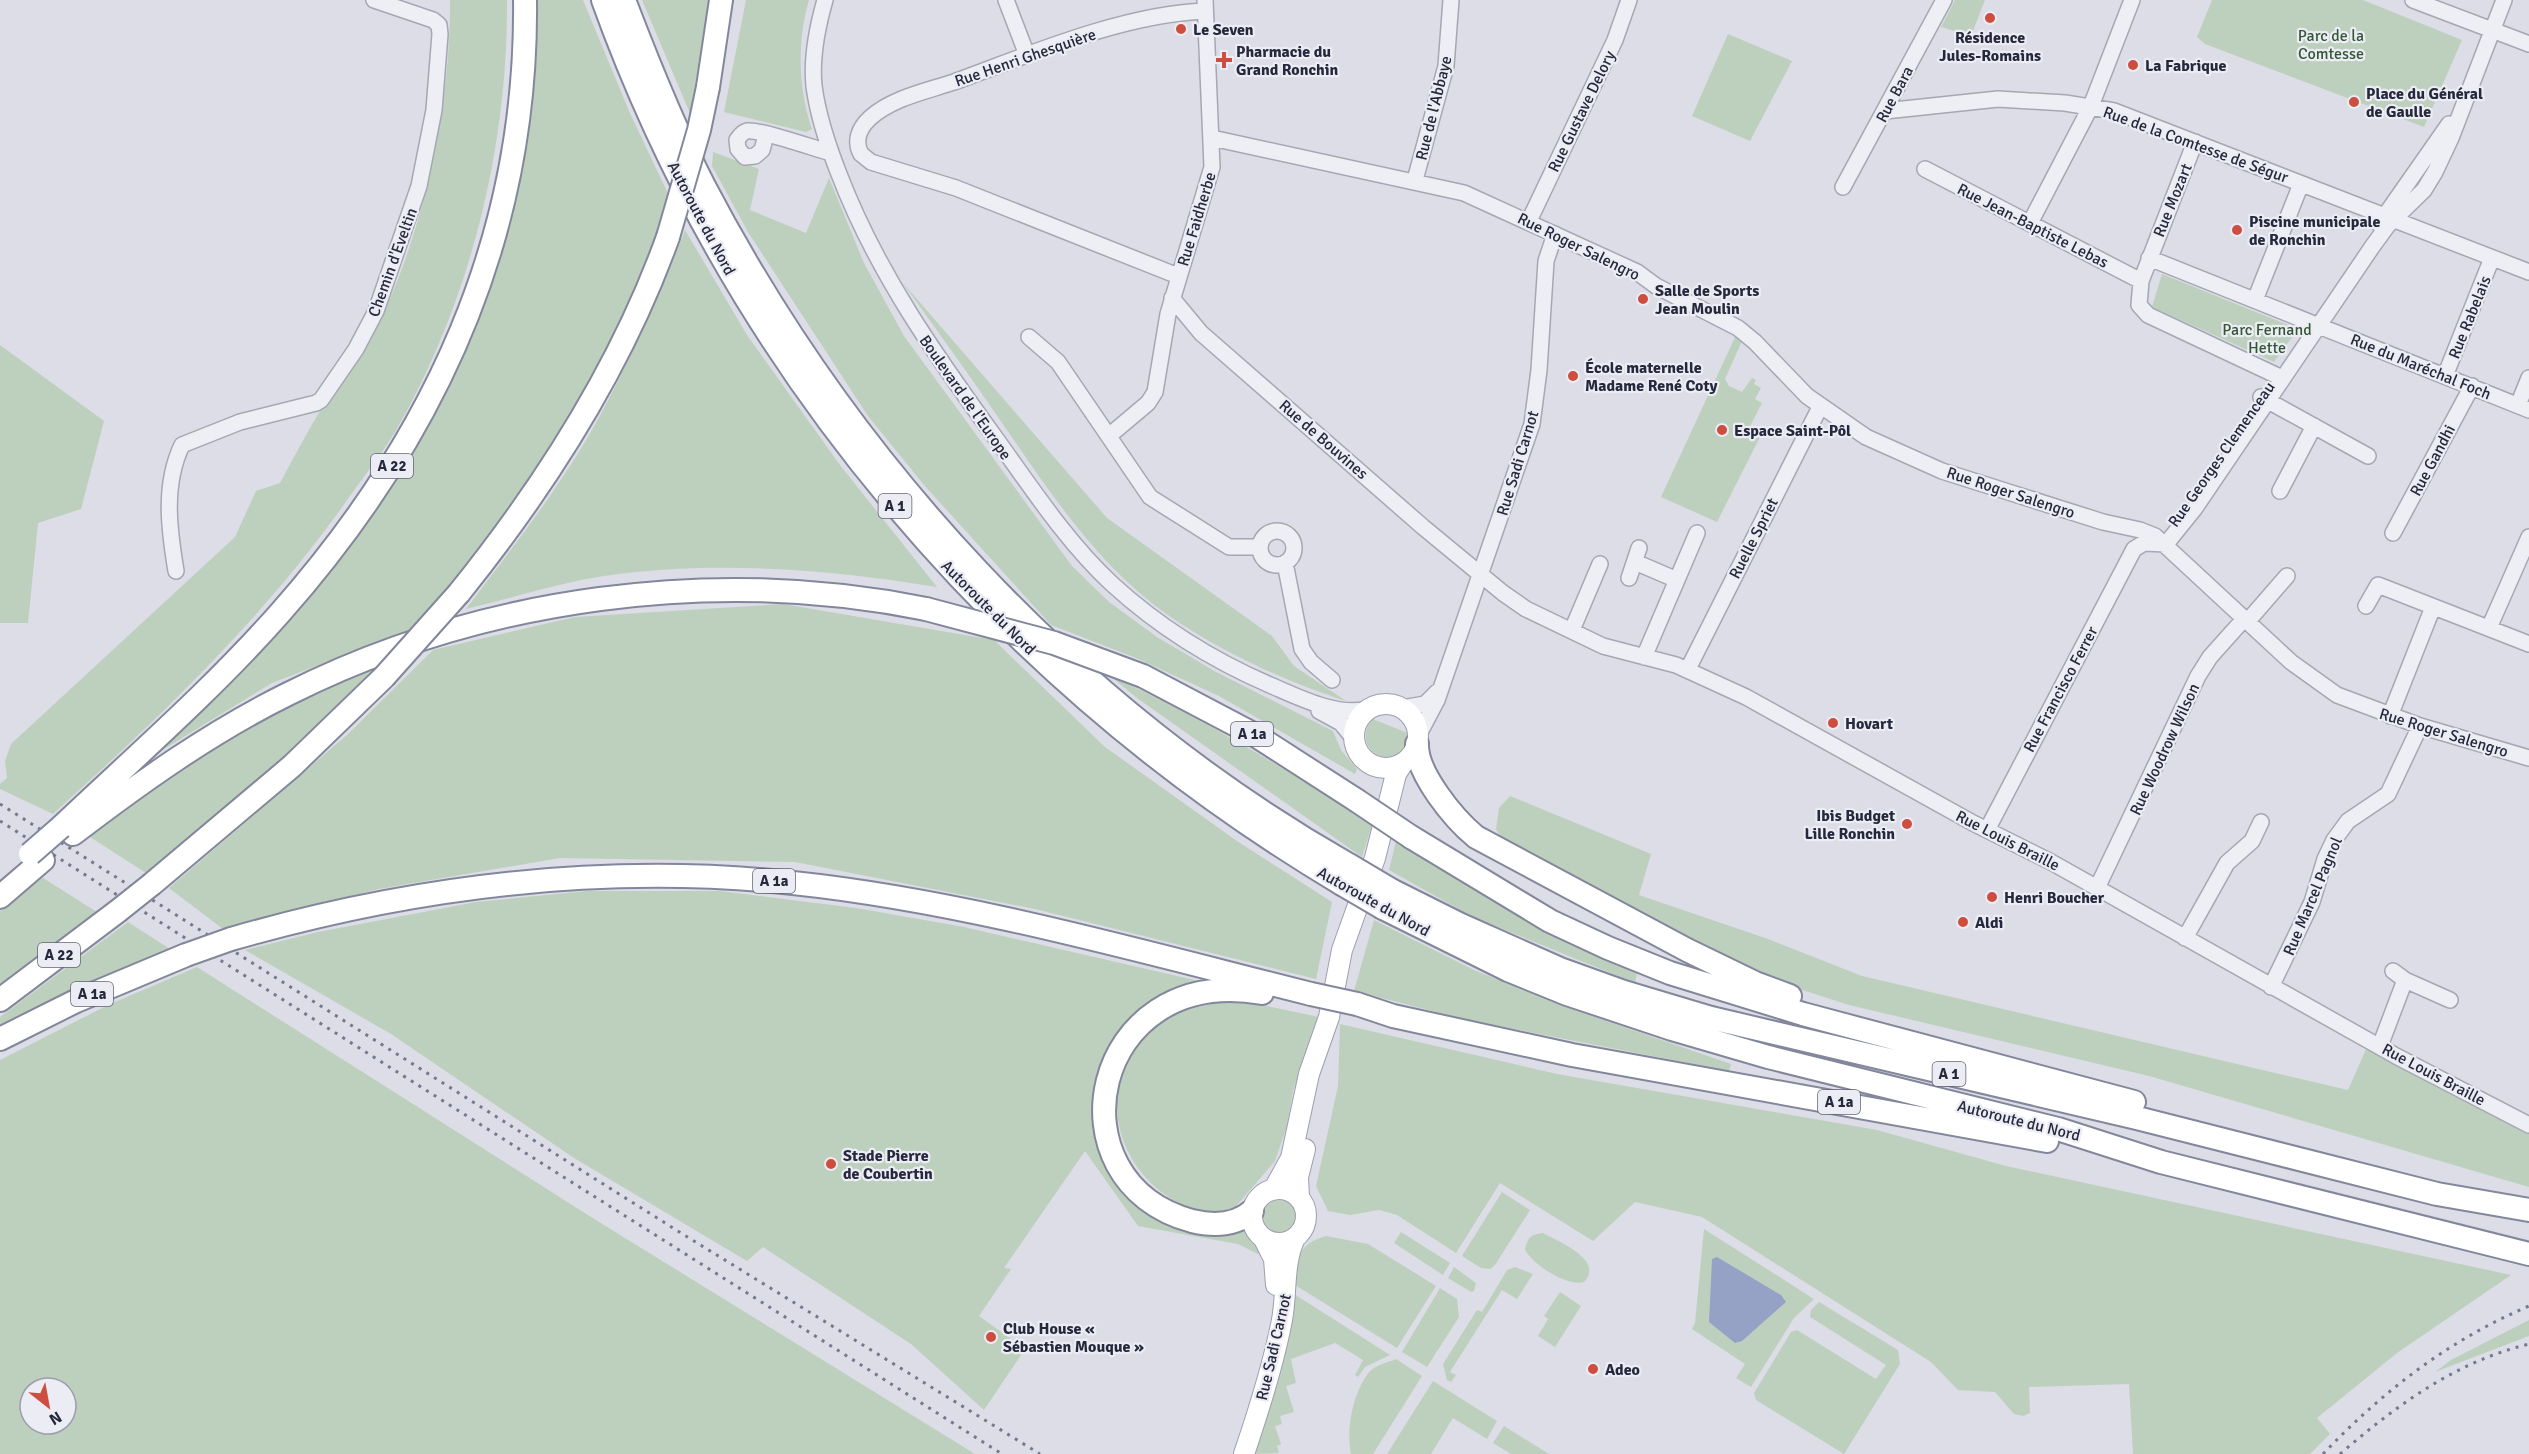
<svg xmlns="http://www.w3.org/2000/svg" width="2529" height="1454" font-family="Signika,sans-serif">
	<style>
		.green { fill: #bdd0bd; fill-rule: evenodd }
		.water { fill: #96a1c6 }
		.lines { fill: none; stroke-linecap: round; stroke-linejoin: round }
		.minor-casing { stroke: #a5a7b3; stroke-width: 18 }
		.major-casing { stroke: #9b9eb1; stroke-width: 22 }
		.highway-casing { stroke: #83879c; stroke-width: 26 }
		.minor { stroke: #eeeff4; stroke-width: 15 }
		.major { stroke: #fff; stroke-width: 20 }
		.highway { stroke: #fff; stroke-width: 22 }
		.rail { stroke: #75788f; stroke-width: 3; stroke-dasharray: 3 6; stroke-linecap: butt }
		.highway-bridge-casing { stroke: #83879c; stroke-width: 26; stroke-linecap: butt }
		.highway-bridge { stroke: #fff; stroke-width: 22 }
		.poi-dot { fill: #cd4d3f; stroke: #ebecf4; stroke-width: 2 }
		.labels { text-anchor: middle; stroke-width: 4.5; stroke-linejoin: round; paint-order: stroke }
		.shield { fill: #ebecf4; stroke: #616373; stroke-width: 1.5 }
		.shield-label { font-size: 15px; font-weight: bold; fill: #26283c }
		.poi-label { font-size: 16px; font-weight: bold; fill: #26283c; stroke: #ebecf4; text-anchor: start }
		.park-label { font-size: 16px; fill: #335735; stroke: #ebecf4 }
		.street-label { font-size: 16px; fill: #26283c; stroke: #ebecf4 }
	</style>
	<rect width="100%" height="100%" fill="#dcdde6"/>
	<path class="green" d="M450,0H507C508,149 470,302 395,432C382,454 365,475 350,496C266,616 161,716 53,814L0,789V784L7,778L5,761L11,744L235,537L256,491L280,483C293,459 306,434 320,411C336,386 357,362 372,336C422,243 451,106 450,0Z
		M536,0H583L629,111L671,200L643,279L595,375L563,432L472,563L420,626L272,683L146,760L274,631L374,511L430,422L474,327L504,242L524,154L534,68Z
		M642,0H709L692,118Z
		M746,0H809C797,41 798,89 812,129L806,132L724,112Z
		M1955,0H1985L1971,36L1941,27Z
		M2212,0H2363L2462,40L2424,127L2205,44L2197,37Z
		M1728,34L1792,61L1750,141L1692,116Z
		M713,152L759,169L750,210L806,233L829,178L864,263L904,336L1072,566L1109,602L1157,637L1216,672L1333,731L1341,750L1357,769L1355,774L1219,696L1136,658L1051,625L924,485L868,416L748,232L712,166Z
		M685,230L747,335L840,465L937,587C829,569 713,560 604,576C558,583 512,598 466,609C512,548 560,488 597,421C631,359 659,295 685,230Z
		M2162,274L2298,329L2274,362L2152,307Z
		M903,283L1107,518L1272,636L1294,666L1346,701C1277,679 1190,638 1135,589C1081,541 1041,479 1000,420C968,373 935,328 903,283Z
		M1736,335L1743,339L1725,379L1729,386L1742,392L1752,378L1756,380L1754,384L1761,388L1755,399L1762,403L1749,428L1761,435L1717,522L1661,497Z
		M0,345L104,421L81,509L38,523L28,623H0Z
		M783,604L994,640L1105,747L1237,841L1332,902L1316,979L1035,909L795,862L560,858L379,889L223,929L169,888L348,734L433,650L575,617Z
		M389,660L288,757L149,875L87,835L130,801L261,718Z
		M1109,675C1201,718 1287,769 1372,825L1362,857L1137,698Z
		M1373,719L1410,734C1402,778 1346,751 1373,719Z
		M1510,796L1651,854L1639,895L1768,939L1862,976L2348,1090L2367,1047L2529,1130V1187L2149,1076L1849,1005L1793,987L1719,957L1504,842L1496,829L1499,808Z
		M1396,841L1541,927L1637,973L1635,983L1471,916L1389,870Z
		M40,876L100,914L0,988V911Z
		M587,891H720L856,908L964,927L1212,984L1151,1005L1097,1100L1135,1196L1240,1226L1264,1250L1258,1254L1238,1244L1138,1226L1085,1151L1004,1268L1011,1269L979,1316L1025,1349L984,1410L911,1344L763,1247L747,1261L574,1158L391,1034L245,950L318,932L476,902Z
		M1374,920L1474,970L1557,1004L1731,1064L1729,1071L1468,1020L1354,991Z
		M128,922L170,949L79,988L0,1029V1017Z
		M197,967L591,1217L975,1454H0V1060L108,1005ZM30,1388H66V1424H30Z
		M1226,1002L1267,1006L1319,1017L1293,1091L1287,1126L1275,1161L1232,1211C1208,1217 1187,1210 1167,1196C1114,1160 1098,1087 1145,1038C1150,1033 1155,1026 1161,1022C1181,1009 1203,1005 1226,1002Z
		M1340,1024L1557,1074L1877,1130L2006,1166L2511,1275L2397,1353L2317,1418L2330,1434L2310,1454H2133L2129,1384L2029,1387L2030,1413L2023,1416L2014,1414L1995,1392L1958,1390L1931,1362L1702,1217L1635,1202L1593,1241L1500,1183L1456,1253L1397,1215L1379,1210L1350,1215L1328,1211L1316,1186L1338,1086Z
		M1502,1192L1530,1210L1495,1265L1490,1269L1481,1268L1462,1256Z
		M1262 1217a17 17 0 1 1 34 0a17 17 0 1 1-34 0Z
		M1704,1229L1814,1299L1794,1318L1751,1387L1736,1378L1745,1364L1692,1329L1695,1323Z
		M1401,1232L1450,1263L1443,1275L1394,1243Z
		M1543,1233C1559,1242 1605,1260 1584,1282C1566,1287 1533,1264 1525,1250C1527,1238 1531,1234 1543,1233Z
		M1326,1236L1368,1244L1436,1286L1397,1348L1295,1285C1295,1259 1298,1244 1326,1236Z
		M1454,1267L1476,1283L1474,1291L1471,1292L1448,1278Z
		M1515,1267L1533,1274L1517,1299L1502,1290L1450,1372L1456,1375L1451,1382L1447,1380L1443,1364L1477,1310L1482,1312L1507,1270Z
		M1440,1288L1457,1299L1459,1317L1427,1367L1402,1352Z
		M1560,1292L1581,1306L1555,1347L1538,1336L1548,1319L1544,1316Z
		M1294,1294L1390,1355L1365,1367L1358,1377L1355,1375L1363,1360L1335,1343L1291,1359L1296,1383L1286,1386L1294,1412L1280,1416L1282,1424L1275,1426L1281,1444L1277,1446L1279,1453L1253,1454Z
		M1819,1302L1898,1350L1900,1364L1844,1454L1756,1400L1754,1393L1791,1332L1797,1330L1876,1379L1886,1365L1810,1317L1811,1310Z
		M2529,1320V1336L2435,1372L2451,1360Z
		M1396,1359L1422,1376L1373,1454H1351C1346,1429 1353,1391 1370,1371C1376,1365 1389,1362 1396,1359Z
		M1433,1381L1497,1421L1487,1439L1453,1418L1431,1454H1387Z
		M1504,1426L1549,1454H1511L1493,1443Z"/>
	<path class="water" d="M1717,1257L1781,1295L1786,1302L1742,1341L1735,1343L1709,1322L1712,1259Z"/>
	<g class="lines">
		<defs>
			<path id="minor" d="M825,0C817,28 811,57 814,86C818,117 828,146 839,174C877,273 936,356 997,440C1033,490 1067,542 1112,584C1159,627 1212,660 1270,685C1298,697 1337,717 1367,709
				M1006,0L1027,55
				M2413,0L2529,44
				M1885,111L1998,99L2065,103L2114,111L2529,272
				M766,135L762,150L755,156L745,157L738,149L737,140C740,136 742,132 747,131C760,129 816,149 831,153
				M1212,138L1464,193L1637,272L1656,286L1738,328L1755,342L1807,396L1866,437L1942,471L2103,522L2140,530L2155,536L2291,662L2337,695L2420,726L2529,758
				M2195,142L2141,281L2139,305L2148,315L2282,378
				M1925,169L2141,281
				M1415,180L1446,66L1451,0
				M1843,187L1944,0
				M1529,221L1615,40L1629,0
				M2030,223L2091,106L2132,0
				M2379,224L2449,124
				M2149,258L2529,410
				M1178,276L956,188L871,162L861,154C854,141 859,128 870,118C892,98 927,91 954,82C1030,54 1124,14 1205,11
				M1172,298L1201,333L1423,527L1503,593L1526,609L1603,646L1676,665L1746,697L1973,823L2051,862L2396,1056L2529,1125
				M2255,300L2301,184
				M1029,337L1058,362L1150,497L1229,547H1260
				M2445,376L2492,258
				M2261,397L2368,456
				M2518,405L2529,378
				M1110,435L1148,403L1155,392L1168,314L1212,167L1205,0
				M2280,491L2314,426
				M1260 548a17 17 0 1 1 34 0a17 17 0 1 1-34 0Z
				M2393,533L2472,386
				M2166,544L2195,508L2372,247L2388,225L2424,190L2435,172L2451,138L2504,0
				M1635,562L1677,580
				M1285,563L1302,649L1311,662L1332,680
				M176,571C169,529 163,485 182,445L240,422L316,403L321,400L356,349L376,311L419,186L434,110L440,34L439,25L433,20L374,0
				M1629,578L1639,548
				M2366,606L2378,585L2529,644
				M2247,622L2287,576
				M2489,628L2529,537
				M1572,630L1600,564
				M1644,657L1697,533
				M1688,669L1820,407
				M1402,708L1425,704L1437,692
				M1319,711L1341,723L1354,739
				M2390,716L2433,607
				M1418,736L1437,700L1532,424L1539,370L1546,261L1555,234
				M1987,830L2134,549L2144,543L2166,544
				M2097,888L2198,676L2210,657L2244,619
				M2185,938L2227,863L2252,841L2261,822
				M2393,971L2405,980L2450,1000
				M2271,987L2312,902L2325,859L2334,840L2348,821L2388,794L2420,726
				M2380,1046L2405,980"/>
			<path id="major" d="M1354 736a32 32 0 1 1 64 0a32 32 0 1 1-64 0Z
				M1252 1216a27 27 0 1 1 54 0a27 27 0 1 1-54 0Z
				M1274,1189L1291,1158L1309,1074L1329,1017L1342,950L1375,858L1396,774L1403,763
				M1299,1198L1298,1177L1305,1149
				M1264,1239L1274,1259L1276,1285
				M1244,1454C1259,1410 1273,1366 1282,1320C1287,1293 1283,1263 1295,1238"/>
			<path id="highway" d="M603,0C737,371 1003,682 1342,884
				M624,0C648,63 673,126 704,186C850,465 1075,709 1349,865
				M708,87L721,0
				M459,593C546,485 621,368 668,237
				M1143,676L1255,735L1356,800
				M1417,744C1416,773 1454,819 1476,837L1687,950L1755,983L1790,996
				M61,827C135,757 212,690 280,613C435,438 528,237 525,0
				M73,834C141,782 211,732 288,694C481,597 714,566 926,609
				M1411,837L1550,921L1608,948L1670,973L1803,1014L2134,1102
				M152,884L292,766L384,677
				M1391,890L1461,925L1560,969L1624,992L1711,1018L2137,1118L2437,1194L2529,1210
				M0,897L43,860
				M1383,908L1508,970L1567,994L1672,1029L1768,1057L2058,1129L2161,1162L2529,1254
				M231,939C415,886 603,863 793,883C965,901 1143,952 1311,994
				M0,1000L118,911
				M1357,1004L1393,1016L1572,1055L2047,1141
				M0,1039L76,1001L186,955
				M1252,1211C1235,1226 1213,1226 1192,1221C1047,1182 1089,963 1262,993"/>
		</defs>
		<use href="#minor" class="minor-casing"/>
		<use href="#major" class="major-casing"/>
		<use href="#highway" class="highway-casing"/>
		<use href="#minor" class="minor"/>
		<use href="#major" class="major"/>
		<use href="#highway" class="highway"/>
		<path class="rail" d="M0,804L681,1233L1040,1454
			M0,821L1002,1454
			M2323,1454C2383,1391 2449,1340 2529,1306
			M2340,1454C2397,1405 2455,1362 2529,1344"/>
		<defs>
			<path id="highway-bridge" d="M668,237L699,130L708,87
				M926,609L1054,643L1143,676
				M384,677L459,593
				M1356,800L1411,837
				M30,854L61,827
				M1349,865L1391,890
				M1342,884L1383,908
				M118,911L152,884
				M186,955L231,939
				M1311,994L1357,1004"/>
		</defs>
		<use href="#highway-bridge" class="highway-bridge-casing"/>
		<use href="#highway-bridge" class="highway-bridge"/>
	</g>
	<g class="poi-dot">
		<circle cx="1990" cy="18" r="6"/>
		<circle cx="1181" cy="29" r="6"/>
		<path d="M1221 51h6v6h6v6h-6v6h-6v-6h-6v-6h6z"/>
		<circle cx="2133" cy="65" r="6"/>
		<circle cx="2354" cy="102" r="6"/>
		<circle cx="2237" cy="230" r="6"/>
		<circle cx="1643" cy="299" r="6"/>
		<circle cx="1573" cy="376" r="6"/>
		<circle cx="1722" cy="430" r="6"/>
		<circle cx="1833" cy="723" r="6"/>
		<circle cx="1907" cy="824" r="6"/>
		<circle cx="1992" cy="897" r="6"/>
		<circle cx="1963" cy="922" r="6"/>
		<circle cx="831" cy="1164" r="6"/>
		<circle cx="991" cy="1337" r="6"/>
		<circle cx="1593" cy="1369" r="6"/>
	</g>
	<g class="labels">
		<g class="shield">
			<rect x="371" y="454" width="42" height="24" rx="4.5"/>
			<rect x="878.5" y="494" width="33" height="24" rx="4.5"/>
			<rect x="1231" y="722" width="42" height="24" rx="4.5"/>
			<rect x="753" y="869" width="42" height="24" rx="4.5"/>
			<rect x="38" y="943" width="42" height="24" rx="4.5"/>
			<rect x="71" y="982" width="42" height="24" rx="4.5"/>
			<rect x="1932.5" y="1062" width="33" height="24" rx="4.5"/>
			<rect x="1818" y="1090" width="42" height="24" rx="4.5"/>
		</g>
		<g class="shield-label">
			<text x="392" y="471">A 22</text>
			<text x="895" y="511">A 1</text>
			<text x="1252" y="739">A 1a</text>
			<text x="774" y="886">A 1a</text>
			<text x="59" y="960">A 22</text>
			<text x="92" y="999">A 1a</text>
			<text x="1949" y="1079">A 1</text>
			<text x="1839" y="1107">A 1a</text>
		</g>
		<g class="poi-label">
			<text x="1193" y="35">Le Seven</text>
			<text x="1990" y="43" text-anchor="middle">Résidence<tspan x="1990" dy="18">Jules-Romains</tspan></text>
			<text x="1236" y="57">Pharmacie du<tspan x="1236" dy="18">Grand Ronchin</tspan></text>
			<text x="2145" y="71">La Fabrique</text>
			<text x="2366" y="99">Place du Général<tspan x="2366" dy="18">de Gaulle</tspan></text>
			<text x="2249" y="227">Piscine municipale<tspan x="2249" dy="18">de Ronchin</tspan></text>
			<text x="1655" y="296">Salle de Sports<tspan x="1655" dy="18">Jean Moulin</tspan></text>
			<text x="1585" y="373">École maternelle<tspan x="1585" dy="18">Madame René Coty</tspan></text>
			<text x="1734" y="436">Espace Saint-Pôl</text>
			<text x="1845" y="729">Hovart</text>
			<text x="1895" y="821" text-anchor="end">Ibis Budget<tspan x="1895" dy="18">Lille Ronchin</tspan></text>
			<text x="2004" y="903">Henri Boucher</text>
			<text x="1975" y="928">Aldi</text>
			<text x="843" y="1161">Stade Pierre<tspan x="843" dy="18">de Coubertin</tspan></text>
			<text x="1003" y="1334">Club House «<tspan x="1003" dy="18">Sébastien Mouque »</tspan></text>
			<text x="1605" y="1375">Adeo</text>
		</g>
		<g class="park-label">
			<text x="2331" y="41">Parc de la<tspan x="2331" dy="18">Comtesse</tspan></text>
			<text x="2267" y="335">Parc Fernand<tspan x="2267" dy="18">Hette</tspan></text>
		</g>
		<g class="street-label">
			<text transform="translate(1025 57) rotate(-19)" y="6">Rue Henri Ghesquière</text>
			<text transform="translate(1894 94) rotate(-62)" y="6">Rue Bara</text>
			<text transform="translate(1433 108) rotate(-76)" y="6">Rue de l'Abbaye</text>
			<text transform="translate(1581 111) rotate(-64)" y="6">Rue Gustave Delory</text>
			<text transform="translate(2196 144) rotate(20)" y="6">Rue de la Comtesse de Ségur</text>
			<text transform="translate(2172 200) rotate(-68)" y="6">Rue Mozart</text>
			<text transform="translate(702 218) rotate(62)" y="6">Autoroute du Nord</text>
			<text transform="translate(1196 219) rotate(-73)" y="6">Rue Faidherbe</text>
			<text transform="translate(2033 225) rotate(27)" y="6">Rue Jean-Baptiste Lebas</text>
			<text transform="translate(1579 246) rotate(26)" y="6">Rue Roger Salengro</text>
			<text transform="translate(392 262) rotate(-70)" y="6">Chemin d'Eveltin</text>
			<text transform="translate(2469 317) rotate(-68)" y="6">Rue Rabelais</text>
			<text transform="translate(2421 366) rotate(22)" y="6">Rue du Maréchal Foch</text>
			<text transform="translate(966 397) rotate(55)" y="6">Boulevard de l'Europe</text>
			<text transform="translate(1324 439) rotate(41)" y="6">Rue de Bouvines</text>
			<text transform="translate(2221 454) rotate(-55)" y="6">Rue Georges Clemenceau</text>
			<text transform="translate(2432 460) rotate(-62)" y="6">Rue Gandhi</text>
			<text transform="translate(1517 463) rotate(-73)" y="6">Rue Sadi Carnot</text>
			<text transform="translate(2011 492) rotate(18)" y="6">Rue Roger Salengro</text>
			<text transform="translate(1753 538) rotate(-63)" y="6">Ruelle Spriet</text>
			<text transform="translate(989 607) rotate(45)" y="6">Autoroute du Nord</text>
			<text transform="translate(2060 689) rotate(-62)" y="6">Rue Francisco Ferrer</text>
			<text transform="translate(2444 732) rotate(17)" y="6">Rue Roger Salengro</text>
			<text transform="translate(2164 749) rotate(-65)" y="6">Rue Woodrow Wilson</text>
			<text transform="translate(2008 840) rotate(27)" y="6">Rue Louis Braille</text>
			<text transform="translate(2312 896) rotate(-67)" y="6">Rue Marcel Pagnol</text>
			<text transform="translate(1374 901) rotate(29)" y="6">Autoroute du Nord</text>
			<text transform="translate(2434 1074) rotate(28)" y="6">Rue Louis Braille</text>
			<text transform="translate(2019 1120) rotate(14)" y="6">Autoroute du Nord</text>
			<text transform="translate(1273 1347) rotate(-77)" y="6">Rue Sadi Carnot</text>
		</g>
	</g>
	<g transform="translate(48 1406) rotate(149)"><circle r="28" fill="#ebecf4" stroke="#9c9eaa" stroke-width="1.5"/>
	<path d="M0-4.5L10 22L0 15L-10 22Z" fill="#cd4d3f"/>
	<text y="-9" font-size="16" font-weight="bold" text-anchor="middle" fill="#26283c">N</text>
	</g>
</svg>
